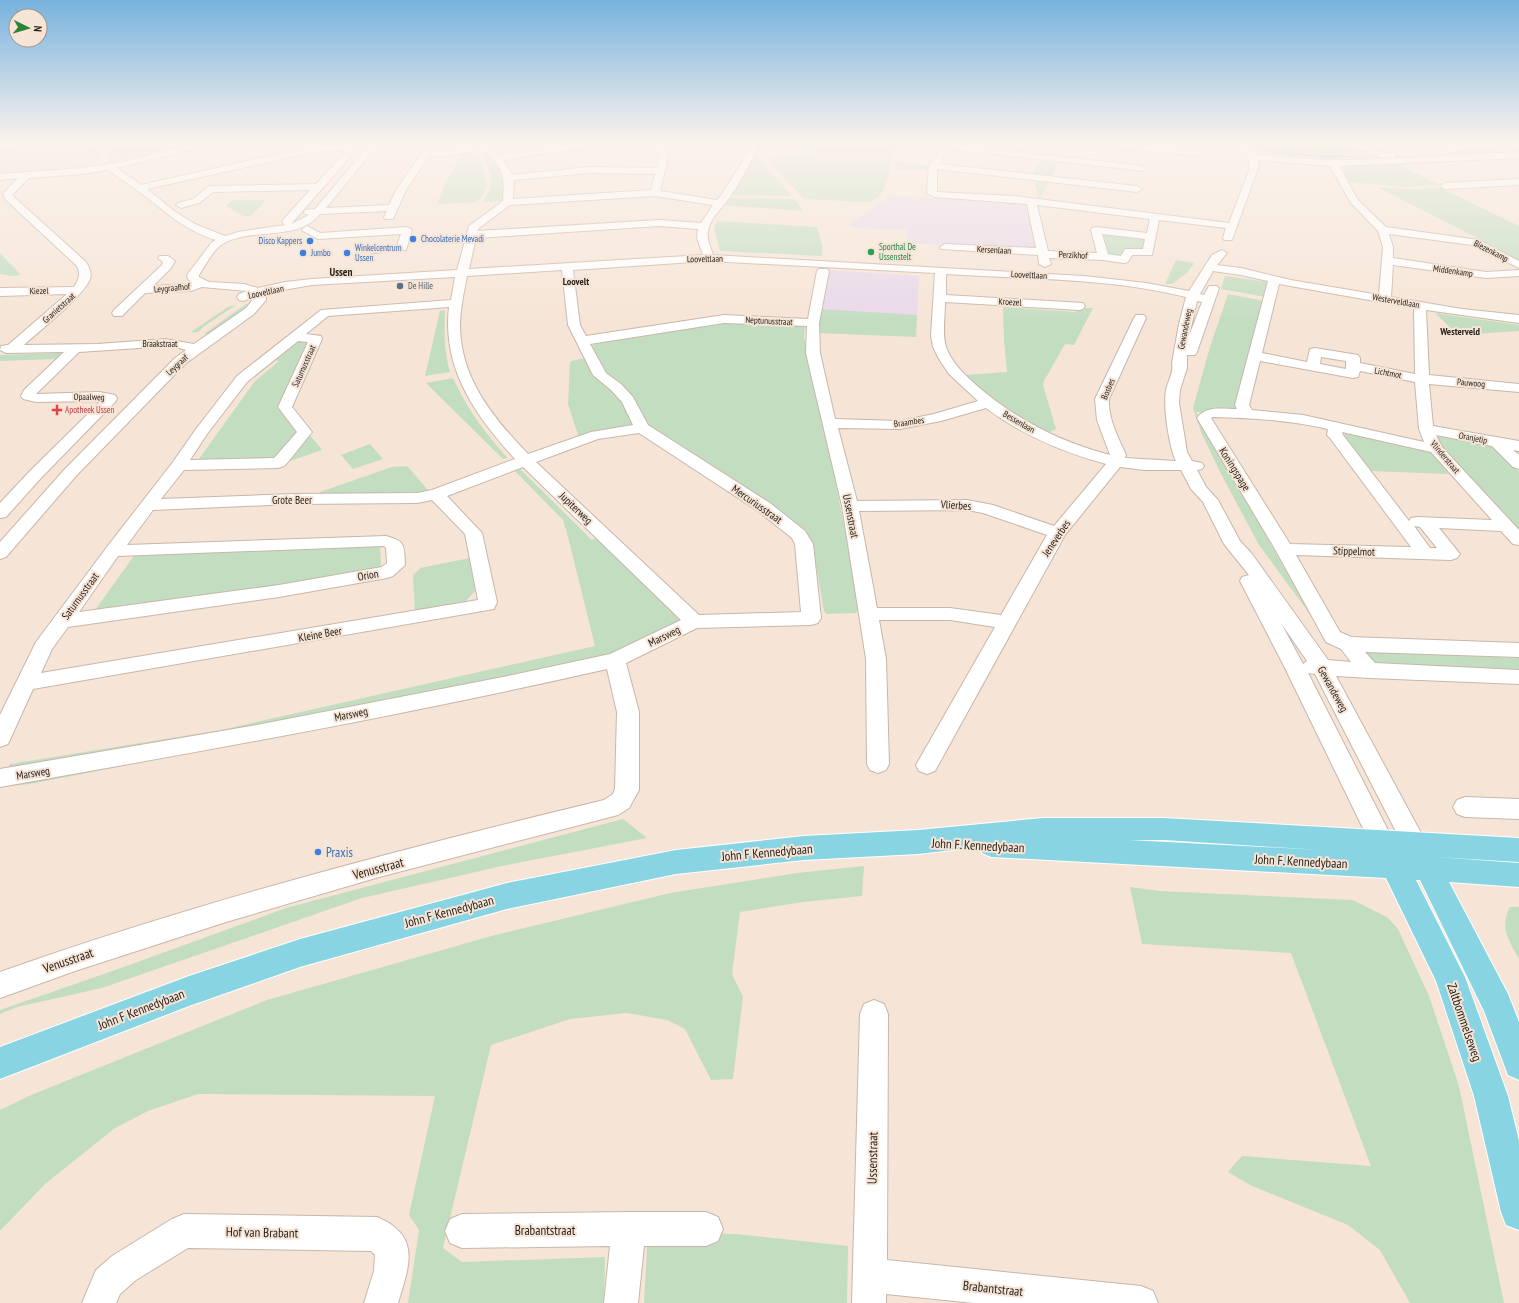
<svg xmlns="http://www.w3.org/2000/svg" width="1519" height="1303" font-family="'PT Sans Narrow',sans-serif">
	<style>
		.education { fill: #e9d8ea }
		.green { fill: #c3ddc1 }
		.water { fill: #6faecc }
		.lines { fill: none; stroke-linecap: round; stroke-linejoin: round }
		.minor-casing { stroke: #c7b7a9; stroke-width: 2 }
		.major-casing { stroke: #fff; stroke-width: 2 }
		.minor { fill: #fff; fill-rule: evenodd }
		.major { fill: #88d4e3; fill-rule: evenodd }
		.shop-dot { fill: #3f7fe0; stroke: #f6e5d6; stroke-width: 1.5 }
		.leisure-dot { fill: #2e9e5b; stroke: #f6e5d6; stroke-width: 1.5 }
		.service-dot { fill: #5c6f8a; stroke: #f6e5d6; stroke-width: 1.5 }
		.health-dot { fill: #e0444e; stroke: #f6e5d6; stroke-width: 1.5 }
		.labels { text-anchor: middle; stroke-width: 4; stroke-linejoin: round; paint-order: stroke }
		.far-shop-label { font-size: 9px; fill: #366cbe; stroke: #f6e5d6; text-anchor: start }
		.far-leisure-label { font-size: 9px; fill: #27864d; stroke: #f6e5d6; text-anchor: start }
		.far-street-label { font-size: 9px; fill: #27221c; stroke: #f6e5d6 }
		.far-service-label { font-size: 9px; fill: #4e5e75; stroke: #f6e5d6; text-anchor: start }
		.far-health-label { font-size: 9px; fill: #be3a42; stroke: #f6e5d6; text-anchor: start }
		.far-neighbourhood-label { font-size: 10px; font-weight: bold; fill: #27221c; stroke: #f6e5d6 }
		.far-quarter-label { font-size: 11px; font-weight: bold; fill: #27221c; stroke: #f6e5d6 }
		.street-label { font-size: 11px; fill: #27221c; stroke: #f6e5d6 }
		.near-street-label { font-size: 13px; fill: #27221c; stroke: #f6e5d6 }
		.near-shop-label { font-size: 13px; fill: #366cbe; stroke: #f6e5d6; text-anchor: start }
	</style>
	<rect width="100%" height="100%" fill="#f6e5d6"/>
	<path class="education" d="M60,143L91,144L80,157L102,156L94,165L0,173V147Z
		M890,196L1025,203L1035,250L906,243L907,230L855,228L848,225Z
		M827,270L919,276L916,337L816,320Z"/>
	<path class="green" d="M77,141H129L97,143L102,156L79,157L89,147L85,146L86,144L92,143L75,142Z
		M138,141H210L140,161L107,165L110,156L102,145Z
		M748,141H901C887,158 894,197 867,202L804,199L767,159L815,155L806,146L756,149Z
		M1250,141H1343L1384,157L1434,155L1443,157L1334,162L1261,156Z
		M1480,144L1503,154L1453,155L1449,153Z
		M481,150C501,159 504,181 504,201L482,202C498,186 488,169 481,150Z
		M472,151L478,153C484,171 494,188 476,202L437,204L447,179L463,152Z
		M753,155H756L792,196L732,195C740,182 745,168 753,155Z
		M1041,158L1059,160L1051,178L1031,176Z
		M896,161L928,166L927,170L894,169Z
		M1395,163L1440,185L1404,187L1350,182L1340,165Z
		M1034,178L1049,181L1040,199H1038Z
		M1377,187L1405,189L1441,188L1519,226V263L1494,249L1497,248Z
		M730,198L794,199L804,211L721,205Z
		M233,200H266L251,216H243L226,206Z
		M717,221L817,227L823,248L822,256L720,251L714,228Z
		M1100,231L1148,237L1146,251L1127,248L1120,258L1109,256Z
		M0,253L21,275L13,276L0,274Z
		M1176,260L1194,263L1188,272L1172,284H1165Z
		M1225,276L1268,282L1266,297L1221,289Z
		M1228,294L1265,301L1246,374L1235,410L1231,413L1196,412L1312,617L1259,545L1219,470L1201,432L1193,408L1210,347Z
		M256,302L212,334H204L246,304Z
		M236,305L203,327C199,332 197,333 191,332L228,307Z
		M1003,307L1076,312V308H1093L1074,345L1065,344L1044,381L1043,385L1056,429L1050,432C1020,419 986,401 966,375L1007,372L1004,340Z
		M819,309L917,315L916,337L816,333Z
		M445,310C444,332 444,351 450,372L425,376L440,311Z
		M1435,313L1519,325V331L1458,335Z
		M726,323L805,326L804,338L827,440L852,565L859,609L856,613L827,614L824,611L813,548L807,533L647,424L634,398L613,383L599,363L592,346L595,344Z
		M297,339L311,342L283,405L300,433L279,457L270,460L196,463L255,381L279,361L271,360Z
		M60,353V356L56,359L0,361V355Z
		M585,358L600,382L621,397L637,425L579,437L578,435L568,404L570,363L571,361Z
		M453,378C468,410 484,432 508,458L503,459L426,383Z
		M309,434L322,450L287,462Z
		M1343,434H1354L1432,453L1449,474L1371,471Z
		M1438,434L1492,445L1519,472V530H1515L1446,455L1438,441Z
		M370,444L383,459L353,469L341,455Z
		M407,466L428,490L426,494L318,498L320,492L392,467Z
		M520,469L592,540L596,538L683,623L632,650L201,751L30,784L0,787L10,764L221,730L595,646L567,533L563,520L514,470Z
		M380,544L381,569L93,613L136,553Z
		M470,558L475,591L465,602L415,611L413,575L420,568Z
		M1360,651L1519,658V672L1378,668Z
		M623,819L647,838L502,866L362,898L102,988L17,1007L0,1014V1010L121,968L286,908Z
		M864,866L862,896L803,902L740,912L732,974L743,997L733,1079L711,1080L685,1029L667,1020L627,1013L570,1019L491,1045L443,1248L462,1262L605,1257L604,1303H408L419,1230L409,1215L435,1096L198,1094L148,1111L115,1128L45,1184L0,1231V1110L31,1095L267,1000L495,935L670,893L797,873Z
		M1130,887L1160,891L1353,900L1387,917L1398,929L1429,996L1459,1086L1504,1303H1410L1380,1250L1348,1225L1250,1185L1228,1172L1242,1156L1371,1166L1291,953L1142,944Z
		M1510,907H1519V959C1509,940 1499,928 1510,907Z
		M648,1231L736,1234L848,1246L847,1303H644Z"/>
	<path class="water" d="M1276,150L1313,155L1353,156L1356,157L1324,158L1276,153L1274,151Z"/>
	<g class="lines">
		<defs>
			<path id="minor" d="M204,141H217L216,143L117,168L141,185L318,145H370L373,141H381L326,208L389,205L396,190L423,151L426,150H446L476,146L471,141H480L498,155L591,141H610L606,144L503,160L513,175L589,167L657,168C661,152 658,153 649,141H657L667,152L668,158L660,191L717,200L722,194L749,151L740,141H749L755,146L757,151C748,166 740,183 730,197C723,207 710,218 708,231C706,239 711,247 713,255L1084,276L1146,283L1189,291L1212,255L1222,250L1227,253L1217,265L1241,268L1291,280L1379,295L1383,247L1378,231L1351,203L1330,166L1258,160V168L1232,240H1224L1223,238L1226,228L1159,220L1152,255H1132L1128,262L1124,263L1103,260L1049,258L1051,264L1045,267L1039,264L1038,255L941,249L940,247L945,244L1036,248L1027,204L934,197L927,193L929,166L940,151V146L944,141H952L950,144L1142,166L1146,169L1145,171L948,149L939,164L1137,186L1142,189L1137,192L937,169V192L1014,196L1229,223L1250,168L1248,157L1237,141H1245L1255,155L1323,160H1358L1519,152V158L1339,166L1358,200L1386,227L1479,240L1519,261V268L1472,245L1389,234L1393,247V258L1486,272L1519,270V276L1486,278L1393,265L1391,297L1462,309L1519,315V323L1426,310L1429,375L1519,384V392L1429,384L1433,426L1519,441V451L1513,450L1519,455V469L1513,467L1492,446L1436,435L1442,447L1519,530V545L1513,544L1501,531L1439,528L1460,554L1457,558L1451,560L1296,555L1340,632L1351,637L1519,643V657L1365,652L1375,663L1519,670V684L1370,678L1336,676L1427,844L1424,851L1415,855L1406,851L1315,674L1308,673L1394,842L1391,849L1382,852L1373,849L1284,666L1240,581L1242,577L1249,575L1224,544L1203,502L1191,489L1181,470H1145L1120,467L1065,535L935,771L927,774L919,771L916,765L995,627L950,620H879L886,659L889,764L886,770L878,773L870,770L867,764L866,659L842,506L806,353L807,326L724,323L590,344L606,373L621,384L633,397L648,425L770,503L805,531L813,544L821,618L818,623L811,625L697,628L626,663L639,712V790L629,808L618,815L379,877L226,922L75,971L0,998V972C198,902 400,849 604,800L613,794L615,789L617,712L607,669C406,715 203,751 0,787V769L251,726L508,676L610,654L681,620L523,467L447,496L482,533L497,602L494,609L33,689L8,744L0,747V715L36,642L107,547L173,462L196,429L237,376L321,310L451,300L455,277L312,285L266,293V300L254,314L185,364L76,476L6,557L0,559V542L64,470L175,358L186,350L176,347H154L79,352L36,394L99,392L115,395L117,398L116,401L41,478L6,517L0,518V503L29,472L101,401L36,402L23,399L21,396L24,390L64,352L6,353L0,350L1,346L8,345L67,294L0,296V288L74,287C79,279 81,274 77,266L6,200L3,194L18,178L0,180V174L82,168L126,161ZM347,150L316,184L211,186L208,187L193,199L178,203L176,205L181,208L199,203L213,192L310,190L283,220L282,222L285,225L238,232L225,236L195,224L174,211L147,189L318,151ZM356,150H365L315,209L305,210L304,212L305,214L309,215L291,224ZM482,150C504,168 505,173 503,201L469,226L457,270L312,279L285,282L258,288L244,284L209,282L199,277V275C205,266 212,252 221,245C250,226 297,243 320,214L387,211L384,217L385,219H393L406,190L429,156H446ZM108,170C118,177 128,184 138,191C163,209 184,231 216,240L212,242L187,275L188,279L192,283L189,284L153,286L171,268L175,261L168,256H160L158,258L163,262L162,265L114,310L112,313L114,316H122L145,293L191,291L202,287L247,291L239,294L237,297L239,300L243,301L255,297L246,308L194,344L165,339L98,344L24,345C40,330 83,297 90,279C92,273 89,267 86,262L14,197L13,194L29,178L82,174ZM589,173L655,174L651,190L513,199L514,180ZM655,196L713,205L701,223L659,220L477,231L479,228L510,205ZM1037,205L1150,219L1147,233L1096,227L1092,228L1091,230L1097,253L1048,251ZM659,226L698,229L697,238L703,255L469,269L476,238ZM1102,234L1145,239L1143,249H1125L1121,256L1108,254ZM709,261L935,273L931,336L933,347L939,359L949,374L978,401L934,414L900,421L835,419L820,353L819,323L829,271L827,269H819L817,271L808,319L724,315L586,336L580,325L573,270ZM562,270L568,325L593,375L611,390L622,402L633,425L591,432L528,454C497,422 466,385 461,340C458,319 463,297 467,276ZM1213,271L1241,275L1268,281L1235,405L1237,409C1223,409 1206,405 1197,418L1275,549L1326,642L1341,649L1351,662L1328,660L1252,554L1240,541L1218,500L1206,487L1197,470L1202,469L1204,466L1202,463L1192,461L1187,452L1179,403L1180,390L1187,368V355H1195L1197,352L1219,288L1217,286H1209L1204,295L1200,294ZM946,274C1024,279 1111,278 1186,297L1179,324L1172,363C1174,372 1168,381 1166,390C1163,406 1169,447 1176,461L1125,458L1126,455C1118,437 1108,419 1109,399L1146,318L1144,315H1136L1134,318L1095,399L1097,420L1110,455C1060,442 1015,419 976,385C964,374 952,363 946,347C942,334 945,316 945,302L1079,310L1083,309L1085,306L1083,303L946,295ZM1279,284L1414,308L1415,374L1360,363V358L1358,355L1315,348L1310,349L1307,362L1262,353ZM1197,301L1202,302L1189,336ZM449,307C442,369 475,415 515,459L432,490L417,493L293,494L161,499L184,470L278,468L284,466L288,462L312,432L292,407L322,339L321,336L306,334L328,316ZM298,341L308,342L278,407L297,432L276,456L274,458L190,460L207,434L247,382ZM1321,357L1346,361V369L1320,364ZM1260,361L1353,378L1358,377L1360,371L1415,382L1419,429L1424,442L1303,415L1252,410L1249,405ZM986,408C1022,435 1062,452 1106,464L1054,526L993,505L967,500L857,501L838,428L900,429L941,421ZM1213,417C1251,418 1290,420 1328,429L1327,435L1330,438L1411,547L1290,544L1211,418ZM1342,432L1431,452L1492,520L1417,517L1411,518L1409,521L1343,435ZM639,433L758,511L792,538L795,544L801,612L699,615L536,462L598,439ZM432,500L465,534L478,600L41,673L52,649L68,627L279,597L387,578L393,576L405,565C404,546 406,541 386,536L127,545L153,510L293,504L417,503ZM967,510L983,513L1047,535L1001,615L950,608H877L859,511ZM1414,526L1420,527L1437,548H1430ZM384,546L386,548L387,563L382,567L279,585L79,612L118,556ZM1281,623L1307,661L1303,664Z
				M1072,141H1099L1198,150L1202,153L1198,156L1076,144Z
				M1344,141C1360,140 1371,150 1386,153C1391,154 1393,151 1397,155L1393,158H1383Z
				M1476,141H1489L1488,143L1450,153L1446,150L1447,148Z
				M1519,179V185L1445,189L1440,186L1445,183Z
				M307,226L320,233L407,227L412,230L406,250L374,253L370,252L369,250L370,248L397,245L401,234L318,239L303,231L302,229Z
				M1465,797L1519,799V819L1465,817L1457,814L1453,807L1457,800Z
				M874,1000L884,1004L888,1014L887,1260L1141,1286L1153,1291L1158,1303H974L886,1294V1303H852L860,1014L864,1004Z
				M629,1212H706L718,1217L723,1229L718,1241L706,1246H644L638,1303H604L610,1246L462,1248L450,1243L445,1231L450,1219L462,1214Z
				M184,1214L377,1217C422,1236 409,1266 398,1303H364L374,1271L375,1255L371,1251L188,1248L136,1280L120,1294L116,1303H82L96,1270L112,1256L172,1219Z"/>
			<path id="major" d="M1043,818H1164L1519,838V862L1436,857L1519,863V887L1449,882L1508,994L1519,1022V1080L1508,1075L1484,1011L1420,880H1416L1465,977L1508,1096L1519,1141V1230L1506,1225L1501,1212L1474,1096L1436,981L1386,878L991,857L982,853L979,847L918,854L804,860L676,874L507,909L300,967L189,1006L0,1079V1047L189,976L300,939L507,883L676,850L804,836L918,830ZM1129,840H1164L1321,850Z"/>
		</defs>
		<use href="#minor" class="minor-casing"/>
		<use href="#major" class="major-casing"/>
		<use href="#minor" class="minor"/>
		<use href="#major" class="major"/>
	</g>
	<linearGradient id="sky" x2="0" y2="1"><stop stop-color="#77b2dd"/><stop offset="0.44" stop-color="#fbf3ed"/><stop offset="1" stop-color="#fbf3ed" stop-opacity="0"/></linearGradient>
	<rect width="1519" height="323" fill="url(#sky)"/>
	<g class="shop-dot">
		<circle cx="413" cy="239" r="4"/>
		<circle cx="310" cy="241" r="4"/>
		<circle cx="303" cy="253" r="4"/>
		<circle cx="347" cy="253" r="4"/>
		<circle cx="318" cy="852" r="4"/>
	</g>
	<circle class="leisure-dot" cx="871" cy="252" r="4"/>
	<circle class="service-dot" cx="400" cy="286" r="4"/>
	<path class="health-dot" d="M55 404h4v4h4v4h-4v4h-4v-4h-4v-4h4z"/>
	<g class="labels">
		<g class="far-shop-label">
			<text x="421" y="242">Chocolaterie Mevadi</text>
			<text x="302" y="244" text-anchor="end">Disco Kappers</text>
			<text x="355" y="251">Winkelcentrum<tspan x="355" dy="10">Ussen</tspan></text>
			<text x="311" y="256">Jumbo</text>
		</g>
		<g class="far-leisure-label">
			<text x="879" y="250">Sporthal De<tspan x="879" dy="10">Ussenstelt</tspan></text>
		</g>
		<g class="far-street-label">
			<text transform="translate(994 250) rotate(3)" y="3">Kersenlaan</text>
			<text transform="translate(1491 251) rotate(27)" y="3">Biezenkamp</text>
			<text transform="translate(1073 255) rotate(3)" y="3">Perzikhof</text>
			<text transform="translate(705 259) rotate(-1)" y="3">Looveltlaan</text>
			<text transform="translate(1453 271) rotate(8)" y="3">Middenkamp</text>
			<text transform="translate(1029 275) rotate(3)" y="3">Looveltlaan</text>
			<text transform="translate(172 288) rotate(-5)" y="3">Leygraafhof</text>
			<text transform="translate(39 291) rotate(-2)" y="3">Kiezel</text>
			<text transform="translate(266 292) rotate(-12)" y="3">Looveltlaan</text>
			<text transform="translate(1396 301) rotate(10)" y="3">Westerveldlaan</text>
			<text transform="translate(1010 302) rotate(3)" y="3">Kroezel</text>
			<text transform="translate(59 308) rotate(-42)" y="3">Granietstraat</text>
			<text transform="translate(769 321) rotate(3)" y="3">Neptunusstraat</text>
			<text transform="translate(1185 329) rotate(-79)" y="3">Gewandeweg</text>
			<text x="160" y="347">Braakstraat</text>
			<text transform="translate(177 365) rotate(-43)" y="3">Leygraaf</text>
			<text transform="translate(304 366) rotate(-66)" y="3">Saturnusstraat</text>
			<text transform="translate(1388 373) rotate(10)" y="3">Lichtmot</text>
			<text transform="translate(1471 383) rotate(5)" y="3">Pauwoog</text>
			<text transform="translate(1108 389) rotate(-67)" y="3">Bosbes</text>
			<text transform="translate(89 397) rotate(1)" y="3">Opaalweg</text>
			<text transform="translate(909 422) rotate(-8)" y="3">Braambes</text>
			<text transform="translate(1019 422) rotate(30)" y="3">Bessenlaan</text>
			<text transform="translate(1473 438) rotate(11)" y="3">Oranjetip</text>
			<text transform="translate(1445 457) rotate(50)" y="3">Vlinderstraat</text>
		</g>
		<g class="far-service-label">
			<text x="408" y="289">De Hille</text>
		</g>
		<g class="far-health-label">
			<text x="65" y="413">Apotheek Ussen</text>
		</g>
		<g class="far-neighbourhood-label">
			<text x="576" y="285">Loovelt</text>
			<text x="1460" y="335">Westerveld</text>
		</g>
		<g class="far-quarter-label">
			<text x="341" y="276">Ussen</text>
		</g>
		<g class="street-label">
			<text transform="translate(1235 469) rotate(58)" y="4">Koningspage</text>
			<text x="292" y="504">Grote Beer</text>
			<text transform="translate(757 504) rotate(35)" y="4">Mercuriusstraat</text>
			<text transform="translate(956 505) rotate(4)" y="4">Vlierbes</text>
			<text transform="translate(576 508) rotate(44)" y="4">Jupiterweg</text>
			<text transform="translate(851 516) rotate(79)" y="4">Ussenstraat</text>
			<text transform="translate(1056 538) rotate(-56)" y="4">Jeneverbes</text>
			<text transform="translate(1354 551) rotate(2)" y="4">Stippelmot</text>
			<text transform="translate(368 575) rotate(-10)" y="4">Orion</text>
			<text transform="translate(80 596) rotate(-54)" y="4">Saturnusstraat</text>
			<text transform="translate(320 634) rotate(-10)" y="4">Kleine Beer</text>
			<text transform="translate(664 636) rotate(-26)" y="4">Marsweg</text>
			<text transform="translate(1333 689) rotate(61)" y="4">Gewandeweg</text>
			<text transform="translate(351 714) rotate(-11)" y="4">Marsweg</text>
			<text transform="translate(33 773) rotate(-9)" y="4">Marsweg</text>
		</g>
		<g class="near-street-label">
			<text transform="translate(978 845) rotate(3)" y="5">John F. Kennedybaan</text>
			<text transform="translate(767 852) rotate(-5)" y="5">John F Kennedybaan</text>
			<text transform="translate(1301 861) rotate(3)" y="5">John F. Kennedybaan</text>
			<text transform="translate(378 868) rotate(-15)" y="5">Venusstraat</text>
			<text transform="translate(449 911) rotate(-15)" y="5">John F Kennedybaan</text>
			<text transform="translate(68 960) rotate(-19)" y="5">Venusstraat</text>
			<text transform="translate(141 1009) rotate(-21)" y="5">John F Kennedybaan</text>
			<text transform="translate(1465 1022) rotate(71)" y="5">Zaltbommelseweg</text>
			<text transform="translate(872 1158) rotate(-89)" y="5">Ussenstraat</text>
			<text x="545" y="1235">Brabantstraat</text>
			<text transform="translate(262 1232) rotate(1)" y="5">Hof van Brabant</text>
			<text transform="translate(993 1288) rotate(6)" y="5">Brabantstraat</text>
		</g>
		<g class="near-shop-label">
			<text x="326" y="857">Praxis</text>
		</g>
	</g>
	<g transform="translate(28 28) rotate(95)"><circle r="19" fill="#f6e5d6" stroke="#a3978c"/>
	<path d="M0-3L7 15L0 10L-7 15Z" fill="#2b8536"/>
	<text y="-6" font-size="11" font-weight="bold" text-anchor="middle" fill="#27221c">N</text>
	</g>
</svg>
